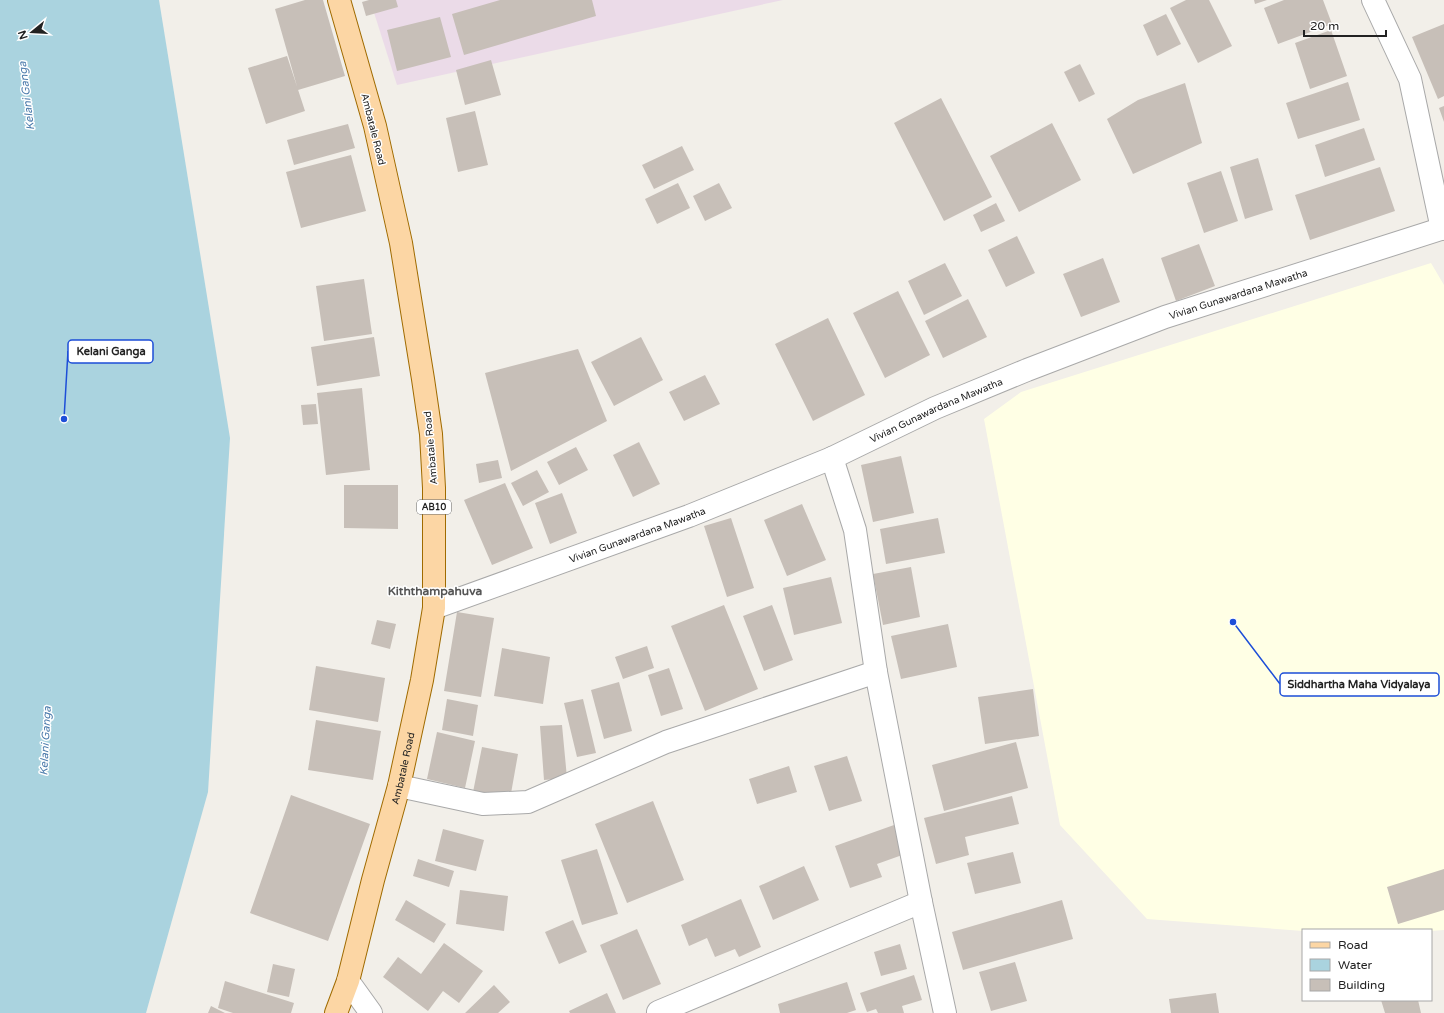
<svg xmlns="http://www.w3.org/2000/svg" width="1444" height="1013" font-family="'Varela Round',sans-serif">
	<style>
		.industrial { fill: #ebdbe8 }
		.education { fill: #ffffe5 }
		.water { fill: #aad3df }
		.building { fill: #c7bfb8 }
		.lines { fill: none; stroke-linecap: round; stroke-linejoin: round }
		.minor-casing { stroke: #a9a9a9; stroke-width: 24 }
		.major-casing { stroke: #a06b00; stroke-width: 24 }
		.minor { stroke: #fff; stroke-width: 22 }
		.major { stroke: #fcd6a4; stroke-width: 22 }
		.labels { text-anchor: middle; stroke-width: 3; stroke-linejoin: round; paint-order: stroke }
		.shield { fill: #fff; stroke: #646464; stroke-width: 1 }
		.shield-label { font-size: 9px; font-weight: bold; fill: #222 }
		.street-label { font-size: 10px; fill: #222; stroke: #fff }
		.water-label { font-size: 11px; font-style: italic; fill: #4a7aab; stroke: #fff }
		.quarter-label { font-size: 12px; font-weight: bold; fill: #555; stroke: #fff }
		.leader { fill: none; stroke: #1d4ed8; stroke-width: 1.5 }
		.callout-dot { fill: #1d4ed8; stroke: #fff; stroke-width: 1.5 }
		.callout { fill: #fff; stroke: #1d4ed8; stroke-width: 1.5 }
		.callout-label { font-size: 11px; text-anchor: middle; font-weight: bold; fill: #222 }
	</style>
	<rect width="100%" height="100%" fill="#f2efe9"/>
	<path class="industrial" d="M370,0H783L397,85Z"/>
	<path class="education" d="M1431,263L1444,285V930L1431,931V930L1303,931L1147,919L1060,825L984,419L1021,392Z"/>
	<path class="water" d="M0,0H159L230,438L208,792L146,1013H0Z"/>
	<path class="building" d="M305,0H323L345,76L298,90L275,9Z
		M369,0H396L398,7L366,16L362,2Z
		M500,0H592L596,16L464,55L452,14Z
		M1186,0H1209L1232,46L1198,63L1170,8Z
		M1254,0H1267L1255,4Z
		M1284,0H1323L1332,24L1278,44L1264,8Z
		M1166,14L1181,44L1157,56L1143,25Z
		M440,17L451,57L397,71L387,30Z
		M1444,24V96L1438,99L1412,37Z
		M1331,30L1347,76L1310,89L1295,43Z
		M287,56L305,111L266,124L248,68Z
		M491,60L501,95L465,105L456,70Z
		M1080,64L1095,94L1079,102L1064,72Z
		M1348,82L1360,120L1298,139L1286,103Z
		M1185,83L1202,143L1133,174L1107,119L1138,100Z
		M941,98L992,197L944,221L894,123Z
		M1444,106V122L1439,108Z
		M475,111L488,165L458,172L446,118Z
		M1052,123L1081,180L1019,212L990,156Z
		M348,124L355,148L294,165L287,140Z
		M1364,128L1375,160L1325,177L1315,145Z
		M682,146L694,170L654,189L642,165Z
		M351,155L366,211L301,228L286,172Z
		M1258,158L1273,210L1245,219L1230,167Z
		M1380,167L1395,211L1310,240L1295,195Z
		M1221,171L1238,221L1204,233L1187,183Z
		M678,183L690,208L657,224L645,199Z
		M719,183L732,208L705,221L693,196Z
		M996,203L1005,221L981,232L973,215Z
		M1017,236L1035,273L1006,287L988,250Z
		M1199,244L1215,286L1176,301L1161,258Z
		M1103,258L1120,302L1081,317L1063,274Z
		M945,263L962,296L924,315L908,281Z
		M364,279L372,334L324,341L316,286Z
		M898,291L930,355L885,378L853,313Z
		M968,299L987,337L943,358L925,321Z
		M828,318L865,395L813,421L775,344Z
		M374,337L380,376L317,386L311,347Z
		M641,337L663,380L614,406L591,362Z
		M578,349L607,421L511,471L485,373Z
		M705,375L720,404L684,421L669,392Z
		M362,388L370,470L326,475L317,393Z
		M316,404L318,424L303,425L301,405Z
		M639,442L660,484L633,497L613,455Z
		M576,447L588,470L559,485L547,462Z
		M901,456L914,513L873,522L861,465Z
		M498,460L502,478L479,483L476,464Z
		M537,470L549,492L523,506L511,483Z
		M505,483L533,548L492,565L464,500Z
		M344,485H398V529L344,528Z
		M562,493L577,533L550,544L535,503Z
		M802,504L826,560L787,576L764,520Z
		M731,518L754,588L727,597L704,526Z
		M938,518L945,553L886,564L880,529Z
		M911,567L920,617L883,625L873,574Z
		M831,577L842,623L794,635L783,588Z
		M724,605L758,689L705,711L671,626Z
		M772,605L793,660L764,671L743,616Z
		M457,612L494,618L481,697L444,691Z
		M377,620L396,624L390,649L371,644Z
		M948,624L957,667L901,679L891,636Z
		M647,646L654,668L623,679L615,657Z
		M502,648L550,657L543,704L494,696Z
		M316,666L385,678L378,722L309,710Z
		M669,668L683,709L661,716L648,675Z
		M619,682L632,731L604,739L591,690Z
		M1033,689L1039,736L985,744L978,697Z
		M447,699L478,705L473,736L442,730Z
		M583,699L596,753L577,757L564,703Z
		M316,720L381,731L373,780L308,770Z
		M562,725L567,778L544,780L540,726Z
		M437,732L475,741L465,788L427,779Z
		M1016,742L1028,788L944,811L932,765Z
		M482,747L518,754L510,799L473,792Z
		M847,756L862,801L829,811L814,766Z
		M789,766L797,792L757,804L749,779Z
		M291,795L370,824L328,941L250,913Z
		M1012,796L1019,824L965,837L969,855L936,864L924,818Z
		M653,801L684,880L627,903L595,824Z
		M894,825L905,854L877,864L882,877L850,888L835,846Z
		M443,829L484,840L476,871L435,861Z
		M597,849L618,914L582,925L561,860Z
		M1013,852L1021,883L975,894L967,863Z
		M418,859L454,871L449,887L413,876Z
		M804,866L819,900L773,920L759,886Z
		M1444,869V910L1398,924L1387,887Z
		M460,890L508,896L504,931L456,924Z
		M741,899L761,947L739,957L735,949L715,957L707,938L689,946L681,925Z
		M406,900L446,924L434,943L395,920Z
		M1062,900L1073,939L963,970L952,932Z
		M573,920L587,952L559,964L545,932Z
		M637,929L661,984L623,1000L600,945Z
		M444,943L483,971L459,1003L443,991L428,1011L383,977L398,957L421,974Z
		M900,944L907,969L881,976L874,952Z
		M1015,962L1027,1001L991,1011L979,972Z
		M273,964L295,969L289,997L267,992Z
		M914,975L922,1000L902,1006L904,1013H878L876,1009L867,1012L860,993Z
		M225,981L294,1003L291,1013H233L218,1008Z
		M847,982L856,1010L847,1013H780L778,1004Z
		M494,985L510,1002L498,1013H465Z
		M607,993L616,1013H570L569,1011Z
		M1216,993L1219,1013H1171L1169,999Z
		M1381,1000H1418L1421,1013H1385Z
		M211,1006L225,1013H208Z"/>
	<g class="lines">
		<defs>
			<g id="minor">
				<path d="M1373,0L1410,79L1442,229"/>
				<path d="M832,458L855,530L876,672L921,902L945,1013"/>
				<path id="s1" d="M434,608L689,516L832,458L935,408L1027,370L1165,317L1444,228"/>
				<path d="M399,786L483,804L528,802L666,742L876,672"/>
				<path d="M348,981L371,1013"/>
				<path d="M658,1012L921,902"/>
			</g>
			<g id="major">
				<path id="s2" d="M336,1013L348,981L373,880L399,786L422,680L434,608V488L431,434L423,379L401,243L375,126L339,0"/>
			</g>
		</defs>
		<use href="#minor" class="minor-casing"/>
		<use href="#major" class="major-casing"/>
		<use href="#minor" class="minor"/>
		<use href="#major" class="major"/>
	</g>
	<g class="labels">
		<rect class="shield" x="417" y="500" width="34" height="14" rx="3"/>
		<g class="shield-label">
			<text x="434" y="510">AB10</text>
		</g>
		<g class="street-label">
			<text transform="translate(374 129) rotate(76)" y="4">Ambatale Road</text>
			<text dy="4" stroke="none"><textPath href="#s1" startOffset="864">Vivian Gunawardana Mawatha</textPath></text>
			<text dy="4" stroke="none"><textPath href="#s1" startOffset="540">Vivian Gunawardana Mawatha</textPath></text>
			<text transform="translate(430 448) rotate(-95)" y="4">Ambatale Road</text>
			<text dy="4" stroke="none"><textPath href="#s1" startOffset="216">Vivian Gunawardana Mawatha</textPath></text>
			<text dy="4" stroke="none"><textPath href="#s2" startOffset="254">Ambatale Road</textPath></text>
		</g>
		<g class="water-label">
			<text transform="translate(26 96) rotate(-97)" y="4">Kelani Ganga</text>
			<text transform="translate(45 741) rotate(-87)" y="4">Kelani Ganga</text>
		</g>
		<g class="quarter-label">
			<text x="435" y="595">Kiththampahuva</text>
		</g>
	</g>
	<path class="leader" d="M64 419L68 351M1233 622L1280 684"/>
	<g class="callout-dot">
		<circle cx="64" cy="419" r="4"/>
		<circle cx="1233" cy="622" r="4"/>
	</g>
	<g class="callout">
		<rect x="68" y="340" width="85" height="23" rx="4"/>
		<rect x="1280" y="673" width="159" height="23" rx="4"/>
	</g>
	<g class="callout-label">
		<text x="111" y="355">Kelani Ganga</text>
		<text x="1359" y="688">Siddhartha Maha Vidyalaya</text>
	</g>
	<rect x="1302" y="929" width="130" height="72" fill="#ffffff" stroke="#a7a7a7"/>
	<rect x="1310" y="942" width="20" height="6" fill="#fcd6a4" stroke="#a7a7a7"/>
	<text x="1338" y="949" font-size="12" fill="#222222">Road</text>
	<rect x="1310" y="959" width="20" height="12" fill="#aad3df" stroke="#a7a7a7"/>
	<text x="1338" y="969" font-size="12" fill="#222222">Water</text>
	<rect x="1310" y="979" width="20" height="12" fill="#c7bfb8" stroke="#a7a7a7"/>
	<text x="1338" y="989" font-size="12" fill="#222222">Building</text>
	<g transform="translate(32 32) rotate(252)" stroke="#ffffff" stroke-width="3" paint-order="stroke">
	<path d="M0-3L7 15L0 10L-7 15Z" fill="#222222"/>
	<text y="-6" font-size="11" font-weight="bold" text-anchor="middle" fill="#222222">N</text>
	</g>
	<path d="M1304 30v6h82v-6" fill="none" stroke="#222222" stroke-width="2"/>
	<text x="1310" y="30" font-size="12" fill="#222222" stroke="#ffffff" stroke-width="3" paint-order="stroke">20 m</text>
</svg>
